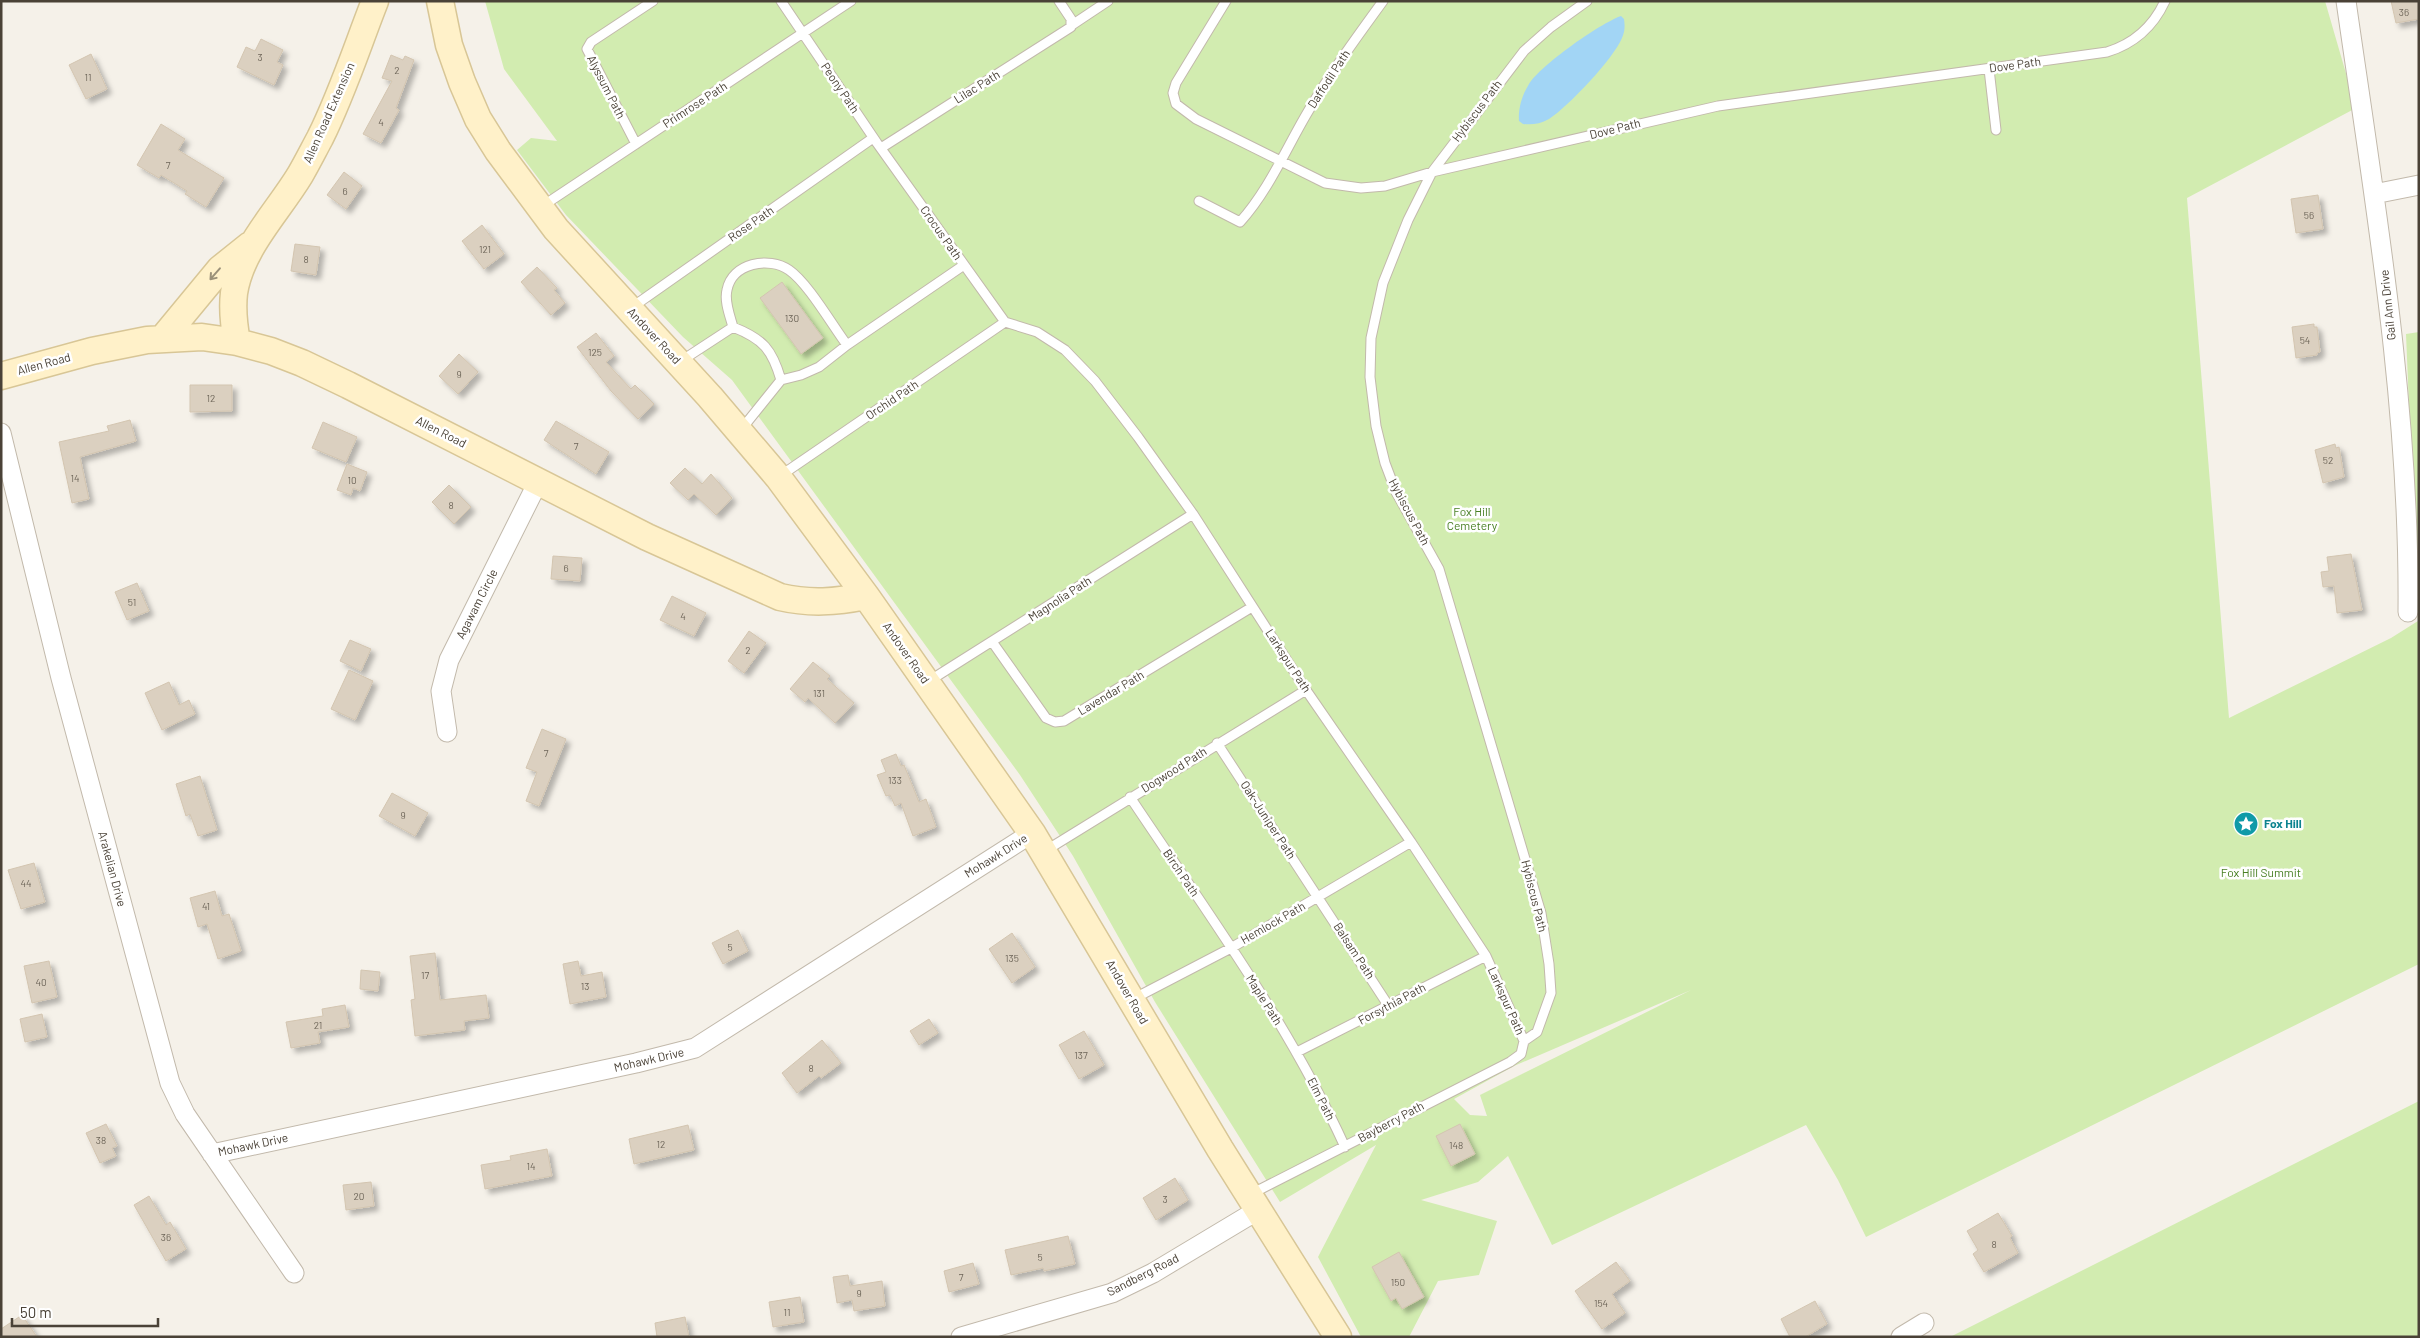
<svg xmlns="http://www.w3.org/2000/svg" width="2420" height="1338" font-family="Barlow,sans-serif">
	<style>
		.green { fill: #d2ecb0; fill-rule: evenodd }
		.water { fill: #a2d5f5 }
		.building { fill: #dbd0c0; stroke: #d3c5b0; filter: url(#shadow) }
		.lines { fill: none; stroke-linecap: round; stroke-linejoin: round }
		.lane-casing { stroke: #c2b9ab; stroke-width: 11 }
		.street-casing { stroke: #c2b9ab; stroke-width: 21 }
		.secondary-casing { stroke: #d8c696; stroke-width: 29 }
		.lane { stroke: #fff; stroke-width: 9 }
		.street { stroke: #fff; stroke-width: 19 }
		.secondary { stroke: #fff1c9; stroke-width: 26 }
		.oneway { stroke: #9b9179 }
		.labels { text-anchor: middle; stroke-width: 5; stroke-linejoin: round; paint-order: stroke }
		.number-label { font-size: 10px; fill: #6e6659 }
		.street-label { font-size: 12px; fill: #4a4237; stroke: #fff }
		.park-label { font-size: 12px; fill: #498025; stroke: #fff }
		.culture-label { font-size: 12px; font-weight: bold; fill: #0d838f; stroke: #fff; text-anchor: start }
	</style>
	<defs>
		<filter id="shadow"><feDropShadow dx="4.5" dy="4.5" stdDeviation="2.5" flood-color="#0004"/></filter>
	</defs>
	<rect width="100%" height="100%" fill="#f5f1e9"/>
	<path class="green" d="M485,1H2325L2356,108L2187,198L2229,718L2391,638L2418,621L2406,334L2419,332V964L1866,1237L1838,1180L1806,1125L1552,1245L1508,1156L1478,1182L1421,1200L1497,1221L1479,1275L1438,1281L1409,1337H1361L1318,1257L1376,1145L1280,1202L1155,1002L1073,856L1020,775L732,380L683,337L566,215L517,150L531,138L557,141L504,69ZM1691,990L1480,1095L1487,1116L1470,1115L1454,1099L1514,1066Z
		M2419,1101V1337L1952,1336Z"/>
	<path class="water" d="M1621,16L1624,19C1625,26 1625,31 1622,38C1614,58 1568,107 1549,119C1540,124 1532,125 1523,124L1519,121C1518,109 1522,95 1529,84C1541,65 1599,24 1621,16Z"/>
	<path class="building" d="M2391,1H2419V19L2396,23Z
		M261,39L283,50L277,62L283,65L274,85L237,67L246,47L255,51Z
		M91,54L107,89L86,99L69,65Z
		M391,55L403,60L405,56L414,60L396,108L399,110L381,143L363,134L392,81L382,78Z
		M161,124L185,139L178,150L224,178L206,207L185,194L187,191L161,175L159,178L137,165Z
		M344,172L362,186L346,209L327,195Z
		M2318,195L2323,229L2296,233L2291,199Z
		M482,225L504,254L484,269L462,241Z
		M295,244L320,247L316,275L291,271Z
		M537,267L557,288L554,290L565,303L551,315L521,282Z
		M782,282L823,338L801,354L760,298Z
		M2314,324V327H2317L2320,352L2317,353V355L2296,358L2292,327Z
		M596,333L614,356L606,362L631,389L635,385L654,404L638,419L611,391L577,347Z
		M459,354L478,372L458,394L439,376Z
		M190,385H232V411L190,412Z
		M130,420L136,441L80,457L89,499L72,503L59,442L109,431L107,426Z
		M556,421L609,452L596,474L544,440Z
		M323,422L357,437L346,462L312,448Z
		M2335,444L2336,448L2339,447L2344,477L2323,483L2315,450Z
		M347,464L367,472L360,491L353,488L351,495L337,490Z
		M685,468L702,484L711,474L732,498L716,515L694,494L688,500L670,483Z
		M449,485L471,507L454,524L432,502Z
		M2351,554L2362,610L2337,613L2334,586L2323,587L2321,572L2329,571L2327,557Z
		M553,556L582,558L580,581L551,579Z
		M137,583L149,611L127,620L115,592Z
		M672,596L706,613L694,636L660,620Z
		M749,631L766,643L744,673L728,661Z
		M350,640L371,649L361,671L340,661Z
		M813,662L830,676L827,679L854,703L835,723L808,698L805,702L790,689Z
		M349,670L373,681L355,720L331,709Z
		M169,682L179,705L189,700L195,714L162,730L145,693Z
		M542,729L566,739L539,806L526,801L537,772L526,768Z
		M896,754L901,766L904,765L919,802L926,799L936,827L913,836L901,803L895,806L890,795L886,796L877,775L886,772L881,760Z
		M200,776L217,830L198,836L190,814L186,816L176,784Z
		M392,793L428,813L415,836L379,816Z
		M34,863L45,902L21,909L8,870Z
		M215,891L222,916L229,914L241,951L218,959L207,924L198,927L190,898Z
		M738,930L748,951L723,964L712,943Z
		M1012,933L1035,967L1012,983L989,949Z
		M435,953L440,1000L486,995L489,1018L464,1021L465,1030L415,1036L411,1000L415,999L410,956Z
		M49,961L57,997L32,1003L24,966Z
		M578,961L581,976L602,972L606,997L570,1004L563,964Z
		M361,970L380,972L378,991L360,989Z
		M345,1005L349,1027L318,1032L320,1043L291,1048L286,1022L323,1016L322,1009Z
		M42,1014L47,1037L25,1042L20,1019Z
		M929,1019L938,1033L919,1045L910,1031Z
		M1084,1031L1104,1065L1079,1079L1059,1045Z
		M822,1040L841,1063L821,1078L819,1076L797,1093L782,1073Z
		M106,1124L117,1146L112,1148L116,1156L100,1163L86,1133Z
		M1460,1124L1475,1154L1451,1166L1436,1136Z
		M688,1125L694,1150L634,1164L629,1139Z
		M547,1149L552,1176L485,1189L481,1165L511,1160L510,1156Z
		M1175,1178L1188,1200L1156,1220L1143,1198Z
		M371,1182L374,1206L346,1210L343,1185Z
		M149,1196L166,1225L170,1222L186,1249L166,1261L134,1205Z
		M1998,1213L2012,1236L2010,1238L2018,1253L1984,1272L1973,1254L1978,1250L1967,1231Z
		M1068,1236L1075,1264L1044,1271L1043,1268L1011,1275L1005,1250Z
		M1399,1252L1424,1297L1402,1309L1396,1298L1391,1301L1372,1267Z
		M1616,1262L1630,1281L1612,1294L1625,1313L1602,1329L1575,1291Z
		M973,1263L979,1284L949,1292L944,1271Z
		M848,1275L850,1286L882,1281L885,1306L854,1311L852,1300L837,1303L833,1277Z
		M800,1297L804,1322L773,1327L769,1302Z
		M1815,1301L1827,1324L1805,1337H1790L1781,1319Z
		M22,1315L37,1337H1V1329Z
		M685,1317L689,1337H657L655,1323Z"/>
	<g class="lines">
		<defs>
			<path id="lane" d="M781,1L877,143L1005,322
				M1226,1L1176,83L1173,93L1176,104L1196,119L1325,183L1361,188L1385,186L1432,172L1718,106L2107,52C2133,44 2153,27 2165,1
				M1072,25L1108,1
				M1989,69L1996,130
				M636,144L587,49L591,42L653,1
				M881,148L1071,27V19L1059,1
				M1199,201L1240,222C1268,191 1285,151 1306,115C1329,75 1356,38 1383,1
				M541,207L851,1
				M631,308L873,138
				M1005,322L1037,332L1065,350L1095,381L1138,437L1193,514L1306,690L1411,842L1486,956L1524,1041
				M847,345C832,325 808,283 789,270C769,256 732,263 727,290C724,301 730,316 733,327C763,339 772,349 781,380L801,375L819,367L847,345L964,265
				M681,361L733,327
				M740,431L781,380
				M780,476L1005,322
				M993,643L1046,718L1055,722L1064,721L1252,607
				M929,681L1193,514
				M1217,743L1388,1005
				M1130,797C1206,911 1288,1022 1345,1147
				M1045,851L1306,690
				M1133,999L1231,948L1411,842
				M1524,1041L1537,1032L1551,993L1549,964L1541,913L1439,569L1396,492L1385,463L1376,426L1370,377L1371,338L1383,283L1408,220L1432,172L1524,51L1551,27L1587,1
				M1297,1052L1486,956
				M1251,1194L1510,1062L1521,1054L1524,1041"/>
			<path id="street" d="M2346,1C2375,204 2410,407 2408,612
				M2374,194L2419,185
				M1,433L61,678L170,1083L185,1114L294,1273
				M447,732L441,691L449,660L538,482
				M212,1154L636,1063L695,1048L1032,833
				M961,1337L1112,1293L1153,1273L1258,1210
				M1901,1337L1924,1323"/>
			<path id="secondary" d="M440,1L449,45L462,82L478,119L498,151L556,229L710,397L778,477L866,596L1032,833L1220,1149L1338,1337
				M163,338L220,269L250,245
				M237,342C234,326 232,310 234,293C241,248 277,213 300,175C307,163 313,151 320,138C342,94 357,47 375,1
				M1,376L92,351L147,340L202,337L237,342L271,351L302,363L348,385L647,537L780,597C810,604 836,602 866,596"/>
		</defs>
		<use href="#lane" class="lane-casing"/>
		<use href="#street" class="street-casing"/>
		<use href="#secondary" class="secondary-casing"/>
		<use href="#lane" class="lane"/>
		<use href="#street" class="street"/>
		<use href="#secondary" class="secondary"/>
	</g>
	<defs><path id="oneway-shaft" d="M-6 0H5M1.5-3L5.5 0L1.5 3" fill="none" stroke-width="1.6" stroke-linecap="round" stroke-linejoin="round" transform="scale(1.25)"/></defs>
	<use class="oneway" href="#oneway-shaft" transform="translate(215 274) rotate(131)"/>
	<defs>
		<symbol id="sight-disc" viewBox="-11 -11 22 22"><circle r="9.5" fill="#0f9aa8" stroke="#fff"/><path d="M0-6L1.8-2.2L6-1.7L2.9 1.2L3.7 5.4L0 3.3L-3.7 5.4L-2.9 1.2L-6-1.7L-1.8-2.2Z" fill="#fff"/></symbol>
	</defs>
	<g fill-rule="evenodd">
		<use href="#sight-disc" x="2232" y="810" width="28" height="28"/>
	</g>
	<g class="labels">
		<g class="number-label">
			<text x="2404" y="16">36</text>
			<text x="260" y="61">3</text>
			<text x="397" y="74">2</text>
			<text x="88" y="81">11</text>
			<text x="381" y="126">4</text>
			<text x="168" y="169">7</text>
			<text x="345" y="195">6</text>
			<text x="2309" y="219">56</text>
			<text x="485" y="253">121</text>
			<text x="306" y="263">8</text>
			<text x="792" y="322">130</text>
			<text x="2305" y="344">54</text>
			<text x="595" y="356">125</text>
			<text x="459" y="378">9</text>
			<text x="211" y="402">12</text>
			<text x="576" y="450">7</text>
			<text x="2328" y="464">52</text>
			<text x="75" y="482">14</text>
			<text x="352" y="484">10</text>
			<text x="451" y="509">8</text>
			<text x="566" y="572">6</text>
			<text x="132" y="606">51</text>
			<text x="683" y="620">4</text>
			<text x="748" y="654">2</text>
			<text x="819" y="697">131</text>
			<text x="546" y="757">7</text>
			<text x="895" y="784">133</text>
			<text x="403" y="819">9</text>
			<text x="26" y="887">44</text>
			<text x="206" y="910">41</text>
			<text x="730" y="951">5</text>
			<text x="1012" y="962">135</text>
			<text x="425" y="979">17</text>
			<text x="41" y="986">40</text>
			<text x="585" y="990">13</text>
			<text x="318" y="1029">21</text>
			<text x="1081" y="1059">137</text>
			<text x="811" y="1072">8</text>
			<text x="101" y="1144">38</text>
			<text x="661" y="1148">12</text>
			<text x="1456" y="1149">148</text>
			<text x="531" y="1170">14</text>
			<text x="359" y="1200">20</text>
			<text x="1165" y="1203">3</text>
			<text x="166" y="1241">36</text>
			<text x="1994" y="1248">8</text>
			<text x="1040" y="1261">5</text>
			<text x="961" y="1281">7</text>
			<text x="1398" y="1286">150</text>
			<text x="859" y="1297">9</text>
			<text x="1601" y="1307">154</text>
			<text x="787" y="1316">11</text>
		</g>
		<g class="street-label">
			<text transform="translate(2015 65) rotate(-8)" y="4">Dove Path</text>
			<text transform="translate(1329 79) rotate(-57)" y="4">Daffodil Path</text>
			<text transform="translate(606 87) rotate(63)" y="4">Alyssum Path</text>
			<text transform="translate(977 87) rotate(-32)" y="4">Lilac Path</text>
			<text transform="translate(840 88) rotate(56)" y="4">Peony Path</text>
			<text transform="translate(695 105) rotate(-33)" y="4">Primrose Path</text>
			<text transform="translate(1477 111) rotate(-53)" y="4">Hybiscus Path</text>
			<text transform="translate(329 113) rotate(-66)" y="4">Allen Road Extension</text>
			<text transform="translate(1615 129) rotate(-14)" y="4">Dove Path</text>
			<text transform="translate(751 224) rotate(-35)" y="4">Rose Path</text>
			<text transform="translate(941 233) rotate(55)" y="4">Crocus Path</text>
			<text transform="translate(2388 305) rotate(-96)" y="4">Gail Ann Drive</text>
			<text transform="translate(654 336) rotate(47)" y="4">Andover Road</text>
			<text transform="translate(44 364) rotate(-15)" y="4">Allen Road</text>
			<text transform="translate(892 400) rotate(-34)" y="4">Orchid Path</text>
			<text transform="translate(441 432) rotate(27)" y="4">Allen Road</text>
			<text transform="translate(1409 512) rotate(62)" y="4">Hybiscus Path</text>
			<text transform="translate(1060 599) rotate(-33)" y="4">Magnolia Path</text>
			<text transform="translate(477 604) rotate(-63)" y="4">Agawam Circle</text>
			<text transform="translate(906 653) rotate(55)" y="4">Andover Road</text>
			<text transform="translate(1288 661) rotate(57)" y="4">Larkspur Path</text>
			<text transform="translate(1111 693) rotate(-31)" y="4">Lavendar Path</text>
			<text transform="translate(1174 770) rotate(-32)" y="4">Dogwood Path</text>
			<text transform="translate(1268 820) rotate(57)" y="4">Oak-Juniper Path</text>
			<text transform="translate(996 856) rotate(-32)" y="4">Mohawk Drive</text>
			<text transform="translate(112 869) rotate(75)" y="4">Arakelian Drive</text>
			<text transform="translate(1181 873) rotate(56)" y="4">Birch Path</text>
			<text transform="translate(1534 896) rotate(76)" y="4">Hybiscus Path</text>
			<text transform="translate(1273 923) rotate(-30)" y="4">Hemlock Path</text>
			<text transform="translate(1354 951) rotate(57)" y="4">Balsam Path</text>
			<text transform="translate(1127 992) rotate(60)" y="4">Andover Road</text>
			<text transform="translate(1264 1000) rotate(58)" y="4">Maple Path</text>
			<text transform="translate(1506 1001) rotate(66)" y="4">Larkspur Path</text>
			<text transform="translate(1392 1004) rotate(-28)" y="4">Forsythia Path</text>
			<text transform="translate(649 1060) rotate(-13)" y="4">Mohawk Drive</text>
			<text transform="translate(1321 1099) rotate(63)" y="4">Elm Path</text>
			<text transform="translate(1391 1122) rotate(-28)" y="4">Bayberry Path</text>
			<text transform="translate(253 1145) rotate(-12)" y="4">Mohawk Drive</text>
			<text transform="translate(1143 1275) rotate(-27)" y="4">Sandberg Road</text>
		</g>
		<g class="park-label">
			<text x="1472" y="516">Fox Hill<tspan x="1472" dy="14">Cemetery</tspan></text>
			<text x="2261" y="877">Fox Hill Summit</text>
		</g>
		<g class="culture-label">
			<text x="2264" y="828">Fox Hill</text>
		</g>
	</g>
	<rect width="2420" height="1338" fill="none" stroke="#4a4237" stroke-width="5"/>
	<path d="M12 1318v8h146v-8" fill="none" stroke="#4a4237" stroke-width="2.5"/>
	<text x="20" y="1318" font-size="15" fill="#4a4237" stroke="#ffffff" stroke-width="4" paint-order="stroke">50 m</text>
</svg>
